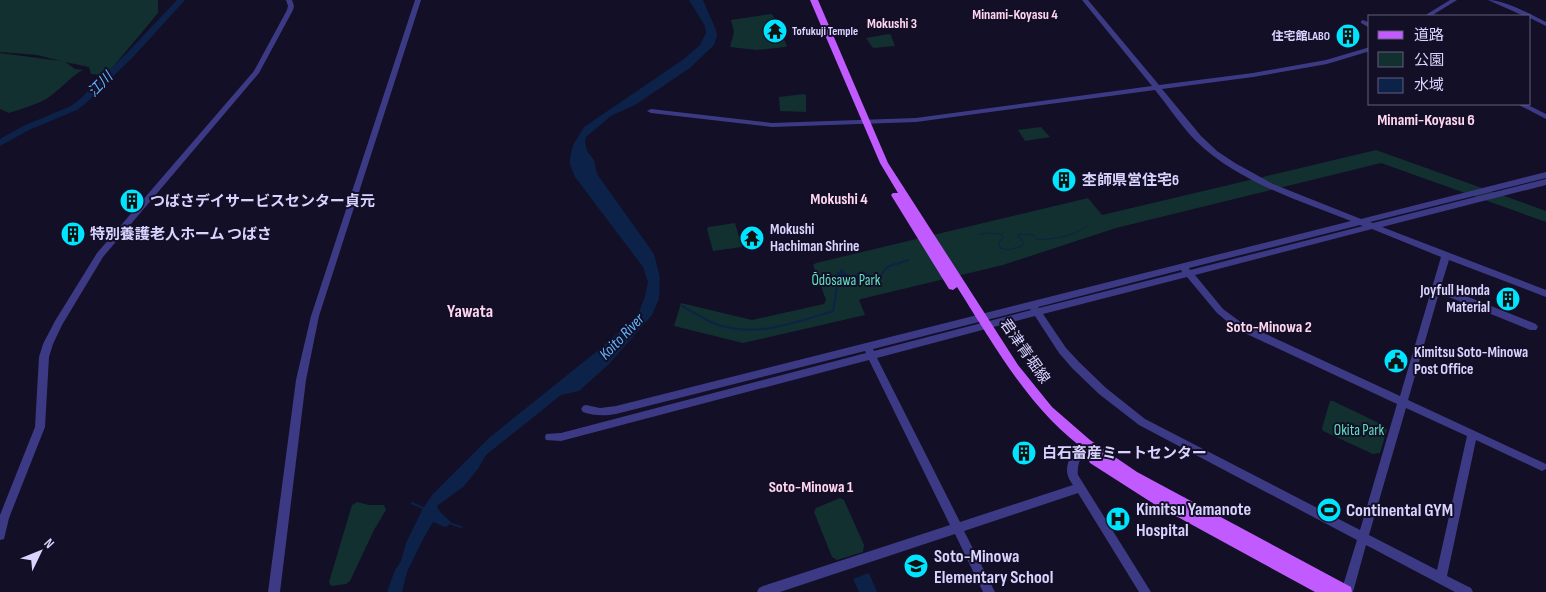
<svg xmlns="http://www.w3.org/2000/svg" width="1546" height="592" font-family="'Sofia Sans Condensed','Noto Sans JP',sans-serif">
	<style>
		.green { fill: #12302f }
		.water { fill: #0c2248 }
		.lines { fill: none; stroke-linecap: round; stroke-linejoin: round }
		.stream-far1 { stroke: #0c2248; stroke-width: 1 }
		.stream { stroke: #0c2248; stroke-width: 2 }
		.river { fill: #0c2248; fill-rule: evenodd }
		.minor { fill: #3d3a85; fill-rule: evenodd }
		.major { fill: #c25bff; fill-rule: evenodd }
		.labels { text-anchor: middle; stroke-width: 4; stroke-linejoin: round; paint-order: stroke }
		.far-poi-label { font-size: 12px; font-weight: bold; fill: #d9d4ff; stroke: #130f26; text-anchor: start }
		.far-neighbourhood-label { font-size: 14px; font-weight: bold; fill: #ffd6f0; stroke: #130f26 }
		.far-water-label { font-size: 14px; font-style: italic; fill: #62b6ff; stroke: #130f26 }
		.poi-label { font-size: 15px; font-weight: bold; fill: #d9d4ff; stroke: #130f26; text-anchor: start }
		.park-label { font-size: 15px; fill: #5fe0c0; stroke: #130f26 }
		.street-label { font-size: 15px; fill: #d9d4ff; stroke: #130f26 }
		.neighbourhood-label { font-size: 16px; font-weight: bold; fill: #ffd6f0; stroke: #130f26 }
		.water-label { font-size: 16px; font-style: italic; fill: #62b6ff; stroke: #130f26 }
		.quarter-label { font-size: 18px; font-weight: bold; fill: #ffd6f0; stroke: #130f26 }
		.near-poi-label { font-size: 18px; font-weight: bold; fill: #d9d4ff; stroke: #130f26; text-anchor: start }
	</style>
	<rect width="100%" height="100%" fill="#130f26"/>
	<path class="green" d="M0,0H158V13L112,68L101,75L91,74L89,67L65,62L75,69L83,70C72,75 59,91 46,99C35,105 21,109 9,113L0,109V53L61,61L37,55L0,52Z
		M771,14L773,15L777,25L764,26L770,37L782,36L787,46L785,47L757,50L730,47L734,32L731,20Z
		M889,34L891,35L895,46L873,48L866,38Z
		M804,94L806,95V112L780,111L779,97Z
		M1041,127L1050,137L1025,141L1018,130Z
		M1376,150L1546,211V222L1381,163L1116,228L1003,265L861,299L859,300L865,315L743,343L674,326L681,303L752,320L824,304L826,300L813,265L816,263L1088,198L1102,215Z
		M735,223L742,247L713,251L707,229L708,227Z
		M1330,401H1333L1383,425L1387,430L1380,453L1373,454L1323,431L1322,428Z
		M840,498L844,500L864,545L863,552L837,560L832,557L814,512L816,508Z
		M357,502L369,505H384L386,510L374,530L350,581L346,584L331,586L329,582L352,505Z"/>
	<path class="water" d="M689,0H703L716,30L717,36L714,45L690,68L635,105L611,116L586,137L585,142L587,151L594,160L597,174L654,254L660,278L659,299L652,315L609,364L579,391L561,395L486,455L478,469L463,487L437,506L440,512L451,522L449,525L445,527L433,522L422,541L407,572L402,592H387L395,570L401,561L406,543L423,508L433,494L490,437L596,352L638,315L645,296L648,282L643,267L575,177L570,165V158L573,145L584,127L684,59L700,45L706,33L705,26Z
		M842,269L851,277L862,271L877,278L871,280L865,276L854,285L843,283L835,287L833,281L835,275Z
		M869,573L877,592H859L853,579Z"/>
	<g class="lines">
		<path class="stream-far1" d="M979,235L986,233L1001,234L1003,237L999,243L1000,248L1008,250L1022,246L1024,243L1018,236L1019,234L1033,235L1037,240C1054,239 1077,236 1089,224"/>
		<path class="stream" d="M874,278L881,275L887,267L908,260
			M682,306C692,311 702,318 713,323C752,339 795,323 833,311L837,287
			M412,503L423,508
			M449,523L461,527"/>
		<path class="river" d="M177,0H185L133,57L85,104L77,110L29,130L0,146V139L23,126L71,106L79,100L127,53Z"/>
		<path class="minor" d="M286,0H292L294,6L293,10L259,73L103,257L62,325L53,344L49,357L45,427L9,518L4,539L0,540V515L35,427L39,357L43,344L55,321L97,253L254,71L287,10L288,6Z
			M415,0H421L319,316L306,380L280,592H268L296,380L311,316Z
			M1082,0H1088L1159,85L1253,73L1326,60L1370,47V51L1327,64L1253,77L1162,89L1201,136L1217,151L1235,163L1273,184L1361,219L1546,172V178L1370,222L1373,223L1546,179V185L1382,227L1546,290V297L1449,260L1441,286L1536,324L1538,327L1536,330H1530L1439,293L1408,400L1546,464V469L1542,471L1476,440L1447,576L1471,588L1473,592H1455L1366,545L1353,592H1341L1357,540L1139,425L1099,394L1072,368L1059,353L1035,316L877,358L960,522L1073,485C1070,481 1067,476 1067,470C1067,460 1078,437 1090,441L1091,444C1085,455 1076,460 1078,475L1151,592H1139L1078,493L964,531L995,592H983L955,534L780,592H757L759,588L763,586L950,525L869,360L561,441L546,440L545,437L546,434L561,433L866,353L865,351L616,414C604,416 594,416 583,412L581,409L583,406L586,405L600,408L616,406L1351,221C1298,200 1238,182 1196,141C1181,126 1169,107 1155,90L916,122L772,127L651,113L647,111L651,109L772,123L916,118L1152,86ZM1360,225L1363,226L1190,270L1189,268ZM1372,229L1441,257L1400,396L1242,323L1223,309L1195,275ZM1181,270L1182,272L1039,308L1038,307ZM1187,277L1217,313L1236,329L1397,404L1360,530L1145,419L1106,388L1079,362L1066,348L1043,314ZM1030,309L1031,310L874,351L873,349ZM1406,408L1467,436L1437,570L1369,535Z
			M1450,0H1457L1431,16H1424Z
			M1488,0C1505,0 1530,14 1546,22V26L1530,18V16H1524Z
			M1363,20L1370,23V28L1361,23V21Z
			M1517,104H1526L1546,114V119Z"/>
		<path class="major" d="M810,0H818L888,163L1018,365L1052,407L1090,440L1137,472L1351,587L1352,592H1315L1154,504L1090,463L1088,459L1092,455C1031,413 996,348 957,287L953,290L949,289L891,195L893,193H898L880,163Z"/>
	</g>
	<defs>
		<symbol id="temple-disc" viewBox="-11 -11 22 22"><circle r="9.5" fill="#00e5ff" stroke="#130f26"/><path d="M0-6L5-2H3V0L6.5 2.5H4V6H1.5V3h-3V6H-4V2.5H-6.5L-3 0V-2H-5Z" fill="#111"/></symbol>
		<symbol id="building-disc" viewBox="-11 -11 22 22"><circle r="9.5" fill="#00e5ff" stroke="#130f26"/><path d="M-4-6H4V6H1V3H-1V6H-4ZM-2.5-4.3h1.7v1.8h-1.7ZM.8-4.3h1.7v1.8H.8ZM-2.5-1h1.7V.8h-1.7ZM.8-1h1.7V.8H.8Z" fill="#111"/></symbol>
		<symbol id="civic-disc" viewBox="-11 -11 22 22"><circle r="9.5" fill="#00e5ff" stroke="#130f26"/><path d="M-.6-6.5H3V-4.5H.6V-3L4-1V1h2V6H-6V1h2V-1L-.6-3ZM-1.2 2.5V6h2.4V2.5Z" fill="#111"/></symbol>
		<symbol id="stadium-disc" viewBox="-11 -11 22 22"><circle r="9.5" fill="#00e5ff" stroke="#130f26"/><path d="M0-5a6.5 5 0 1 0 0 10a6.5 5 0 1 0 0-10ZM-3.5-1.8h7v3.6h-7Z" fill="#111"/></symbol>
		<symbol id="hospital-disc" viewBox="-11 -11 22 22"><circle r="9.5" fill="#00e5ff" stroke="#130f26"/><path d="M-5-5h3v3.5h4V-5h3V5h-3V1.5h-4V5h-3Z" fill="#111"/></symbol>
		<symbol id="school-disc" viewBox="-11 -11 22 22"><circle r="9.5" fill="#00e5ff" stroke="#130f26"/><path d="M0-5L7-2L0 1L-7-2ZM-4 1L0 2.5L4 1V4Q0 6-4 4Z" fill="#111"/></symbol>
	</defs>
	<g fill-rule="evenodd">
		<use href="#temple-disc" x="761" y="17" width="28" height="28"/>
		<use href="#building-disc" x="1334" y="22" width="28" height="28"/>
		<use href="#building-disc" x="1050" y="166" width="28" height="28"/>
		<use href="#building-disc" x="118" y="187" width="28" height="28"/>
		<use href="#building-disc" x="59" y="220" width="28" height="28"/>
		<use href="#temple-disc" x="738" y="224" width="28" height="28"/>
		<use href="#building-disc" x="1494" y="285" width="28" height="28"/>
		<use href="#civic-disc" x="1382" y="347" width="28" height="28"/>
		<use href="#building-disc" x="1010" y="439" width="28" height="28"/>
		<use href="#stadium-disc" x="1315" y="496" width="28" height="28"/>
		<use href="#hospital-disc" x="1104" y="505" width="28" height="28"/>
		<use href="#school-disc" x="902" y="552" width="28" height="28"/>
	</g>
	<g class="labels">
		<g class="far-poi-label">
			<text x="792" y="35">Tofukuji Temple</text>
			<text x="1330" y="40" text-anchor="end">住宅館LABO</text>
		</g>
		<g class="far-neighbourhood-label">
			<text x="1015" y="19">Minami-Koyasu 4</text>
			<text x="892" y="28">Mokushi 3</text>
		</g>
		<g class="far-water-label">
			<text transform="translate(100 84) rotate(-46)" y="5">江川</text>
		</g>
		<g class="poi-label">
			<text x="1082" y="185">杢師県営住宅6</text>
			<text x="150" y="206">つばさデイサービスセンター貞元</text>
			<text x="770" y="234">Mokushi<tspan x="770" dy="17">Hachiman Shrine</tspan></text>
			<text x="90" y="239">特別養護老人ホーム つばさ</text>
			<text x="1490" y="295" text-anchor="end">Joyfull Honda<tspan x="1490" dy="17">Material</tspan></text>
			<text x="1414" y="357">Kimitsu Soto-Minowa<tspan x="1414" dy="17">Post Office</tspan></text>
			<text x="1042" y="458">白石畜産ミートセンター</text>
		</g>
		<g class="park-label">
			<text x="846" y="285">Ōdōsawa Park</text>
			<text x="1359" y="435">Okita Park</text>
		</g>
		<g class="street-label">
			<text transform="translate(1025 351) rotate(55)" y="5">君津青堀線</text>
		</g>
		<g class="neighbourhood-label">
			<text x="1426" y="125">Minami-Koyasu 6</text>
			<text x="839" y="204">Mokushi 4</text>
			<text x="1269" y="332">Soto-Minowa 2</text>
			<text x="811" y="492">Soto-Minowa 1</text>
		</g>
		<g class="water-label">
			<text transform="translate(621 336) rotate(-46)" y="6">Koito River</text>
		</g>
		<g class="quarter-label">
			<text x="470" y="317">Yawata</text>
		</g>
		<g class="near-poi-label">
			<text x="1136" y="515">Kimitsu Yamanote<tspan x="1136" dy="21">Hospital</tspan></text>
			<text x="1346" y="516">Continental GYM</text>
			<text x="934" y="562">Soto-Minowa<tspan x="934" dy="21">Elementary School</tspan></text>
		</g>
	</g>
	<rect x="1368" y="15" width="162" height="90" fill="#130f26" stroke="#625e7d"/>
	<rect x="1378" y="31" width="25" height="8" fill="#c25bff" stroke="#625e7d"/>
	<text x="1414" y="40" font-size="15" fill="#d9d4ff">道路</text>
	<rect x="1378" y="52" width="25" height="15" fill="#12302f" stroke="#625e7d"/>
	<text x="1414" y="65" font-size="15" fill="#d9d4ff">公園</text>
	<rect x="1378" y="78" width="25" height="15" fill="#0c2248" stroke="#625e7d"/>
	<text x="1414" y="90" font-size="15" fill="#d9d4ff">水域</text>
	<g transform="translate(40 552) rotate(47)" stroke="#130f26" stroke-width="4" paint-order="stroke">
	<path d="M0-4L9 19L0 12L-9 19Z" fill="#d9d4ff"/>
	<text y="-8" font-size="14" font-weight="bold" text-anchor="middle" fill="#d9d4ff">N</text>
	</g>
</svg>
